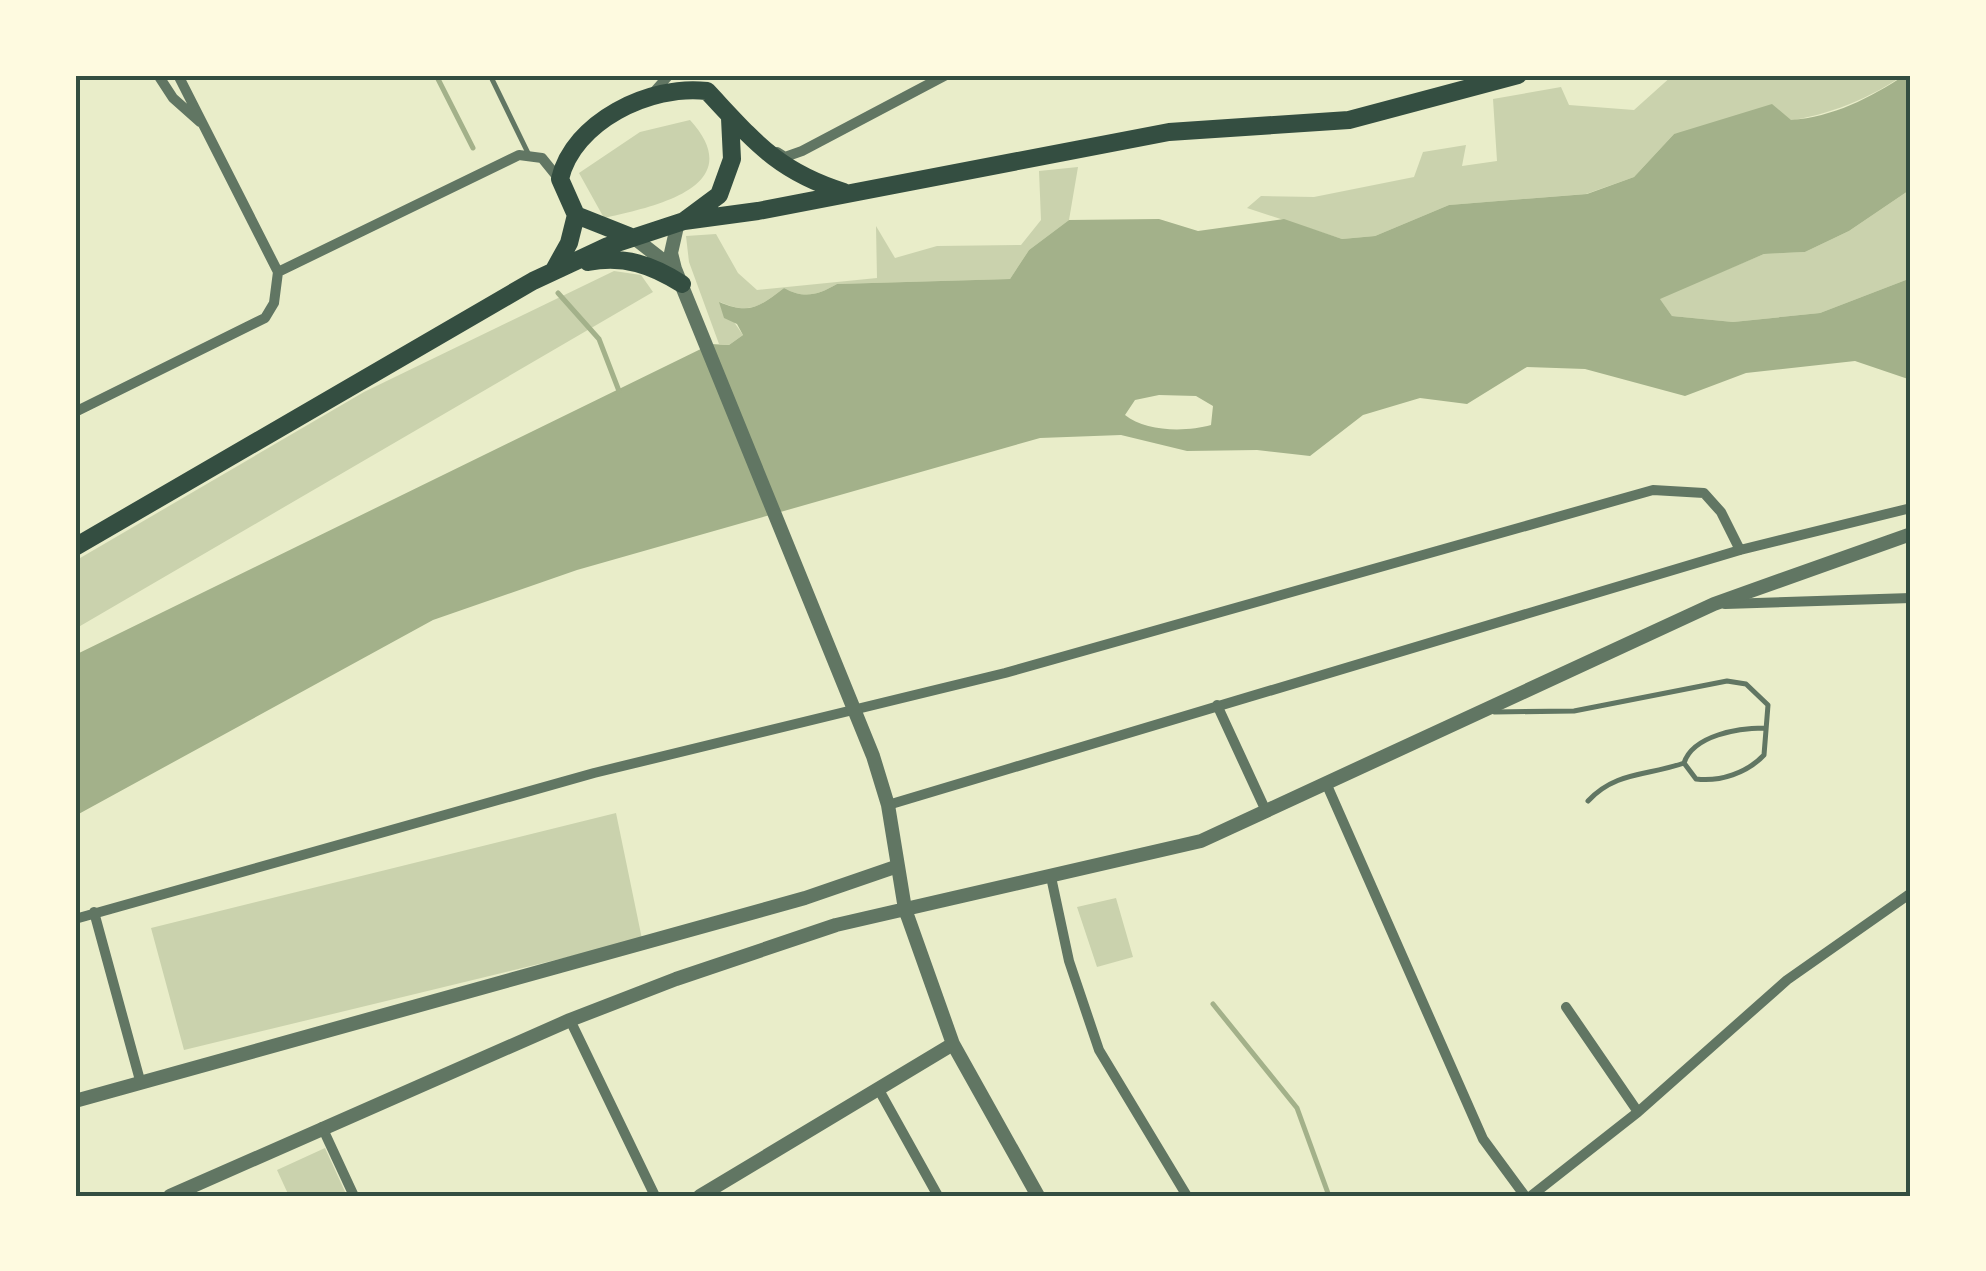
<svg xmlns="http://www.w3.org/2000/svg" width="1986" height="1271" font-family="'Source Serif 4',serif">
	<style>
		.green { fill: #cad2ad }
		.water { fill: #a3b18a; fill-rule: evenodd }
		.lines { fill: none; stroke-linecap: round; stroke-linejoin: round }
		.stream { stroke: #a3b18a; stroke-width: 5 }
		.service { stroke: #617663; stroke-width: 5 }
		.minor { stroke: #617663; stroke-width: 10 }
		.tertiary { stroke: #617663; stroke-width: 14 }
		.primary { stroke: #344e41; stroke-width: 18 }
		.neatline { fill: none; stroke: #344e41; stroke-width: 4 }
	</style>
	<rect width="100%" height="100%" fill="#e9edc9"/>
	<path class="green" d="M1673,75H1904C1826,127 1764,124 1674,134L1634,177L1586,194L1449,205L1375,236L1342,239L1247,208L1261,196L1314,197L1414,177L1423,152L1466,145L1462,166L1497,161L1493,99L1561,87L1569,105L1634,110Z
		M690,120C751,187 653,207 604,218L579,173L640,132Z
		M1078,167L1069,220L1029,250L1010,279L837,284C818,295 804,299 784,288C759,307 750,315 720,302L743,335L729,345L719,344L689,262L686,236L716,234L738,273L757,290L877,278L876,226L895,258L937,246L1021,245L1041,220L1039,171Z
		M1911,189V278L1820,313L1733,322L1672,316L1659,298L1764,254L1805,252L1849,231Z
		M614,271L641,275L653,292L75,629V561L364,392Z
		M616,813L642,939L184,1050L151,928Z
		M1116,898L1133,957L1097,967L1077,907Z
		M325,1148L347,1196H289L277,1170Z"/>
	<path class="water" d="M1905,75H1911V189L1849,231L1805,252L1764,254L1660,299L1672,316L1733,322L1820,313L1911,278V380L1855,361L1746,373L1685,396L1585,369L1527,367L1467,404L1420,398L1363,415L1310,456L1257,450L1187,451L1121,435L1040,438L577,570L433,620L75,816V655L711,344L729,345L743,335L737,324L724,318L719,302C750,315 759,307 784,288C804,299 818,295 837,284L1010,279L1029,250L1069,220L1159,219L1198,231L1284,219L1342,239L1375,236L1449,205L1587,194L1634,177L1674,134L1772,104L1791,120C1833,117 1870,98 1905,75ZM1159,395L1196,396L1213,406L1211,425C1187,432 1145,432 1125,415L1135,400Z"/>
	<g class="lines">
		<path class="stream" d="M436,75L473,148
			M558,293L599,339L619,391
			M1213,1004L1297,1108L1329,1196"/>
		<path class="service" d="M490,75L529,155
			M1494,712L1574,711L1727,681L1746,684L1768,705L1764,755C1747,773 1720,782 1696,779L1684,763C1693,735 1739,728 1764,728
			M1588,801C1616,771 1648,776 1684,763"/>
		<path class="minor" d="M158,75L173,98L200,122
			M178,75L278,272
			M653,93L669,75
			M777,152L785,157L802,151L946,75
			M278,272L519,155L542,158L559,179
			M75,412L265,318L274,303L278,272
			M1725,604L1911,598
			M1217,705L1266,811
			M1326,783L1483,1139L1525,1196
			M888,805L1740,550L1911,508
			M1051,877L1069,961L1099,1050L1187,1196
			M94,912L141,1084
			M75,919L594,773L1005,673L1653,490L1704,493L1721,512L1740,550
			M1566,1007L1638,1112
			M570,1020L655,1196
			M879,1090L938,1196
			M322,1127L354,1196
			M1531,1196L1638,1112L1787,980L1911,893"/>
		<path class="tertiary" d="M678,222L671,253L675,269L873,756L888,805L905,909L953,1044L1038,1196
			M633,237L674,269
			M75,1101L805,898L898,866
			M170,1196L570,1020L676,979L836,925L1201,841L1714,604L1911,534
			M700,1196L953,1044"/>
		<path class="primary" d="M684,221L758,211L1169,132L1349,120L1518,75
			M629,236L576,215L560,179C573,122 650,84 707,91C754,141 777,171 844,192
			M588,262C624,255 652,265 682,284
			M554,270L569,243L576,215
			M75,547L533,281L608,246L684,221L719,195L732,159L730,118"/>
	</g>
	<rect width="1986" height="1271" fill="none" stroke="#fefae0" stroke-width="155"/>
	<rect x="78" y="78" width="1830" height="1116" class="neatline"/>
</svg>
